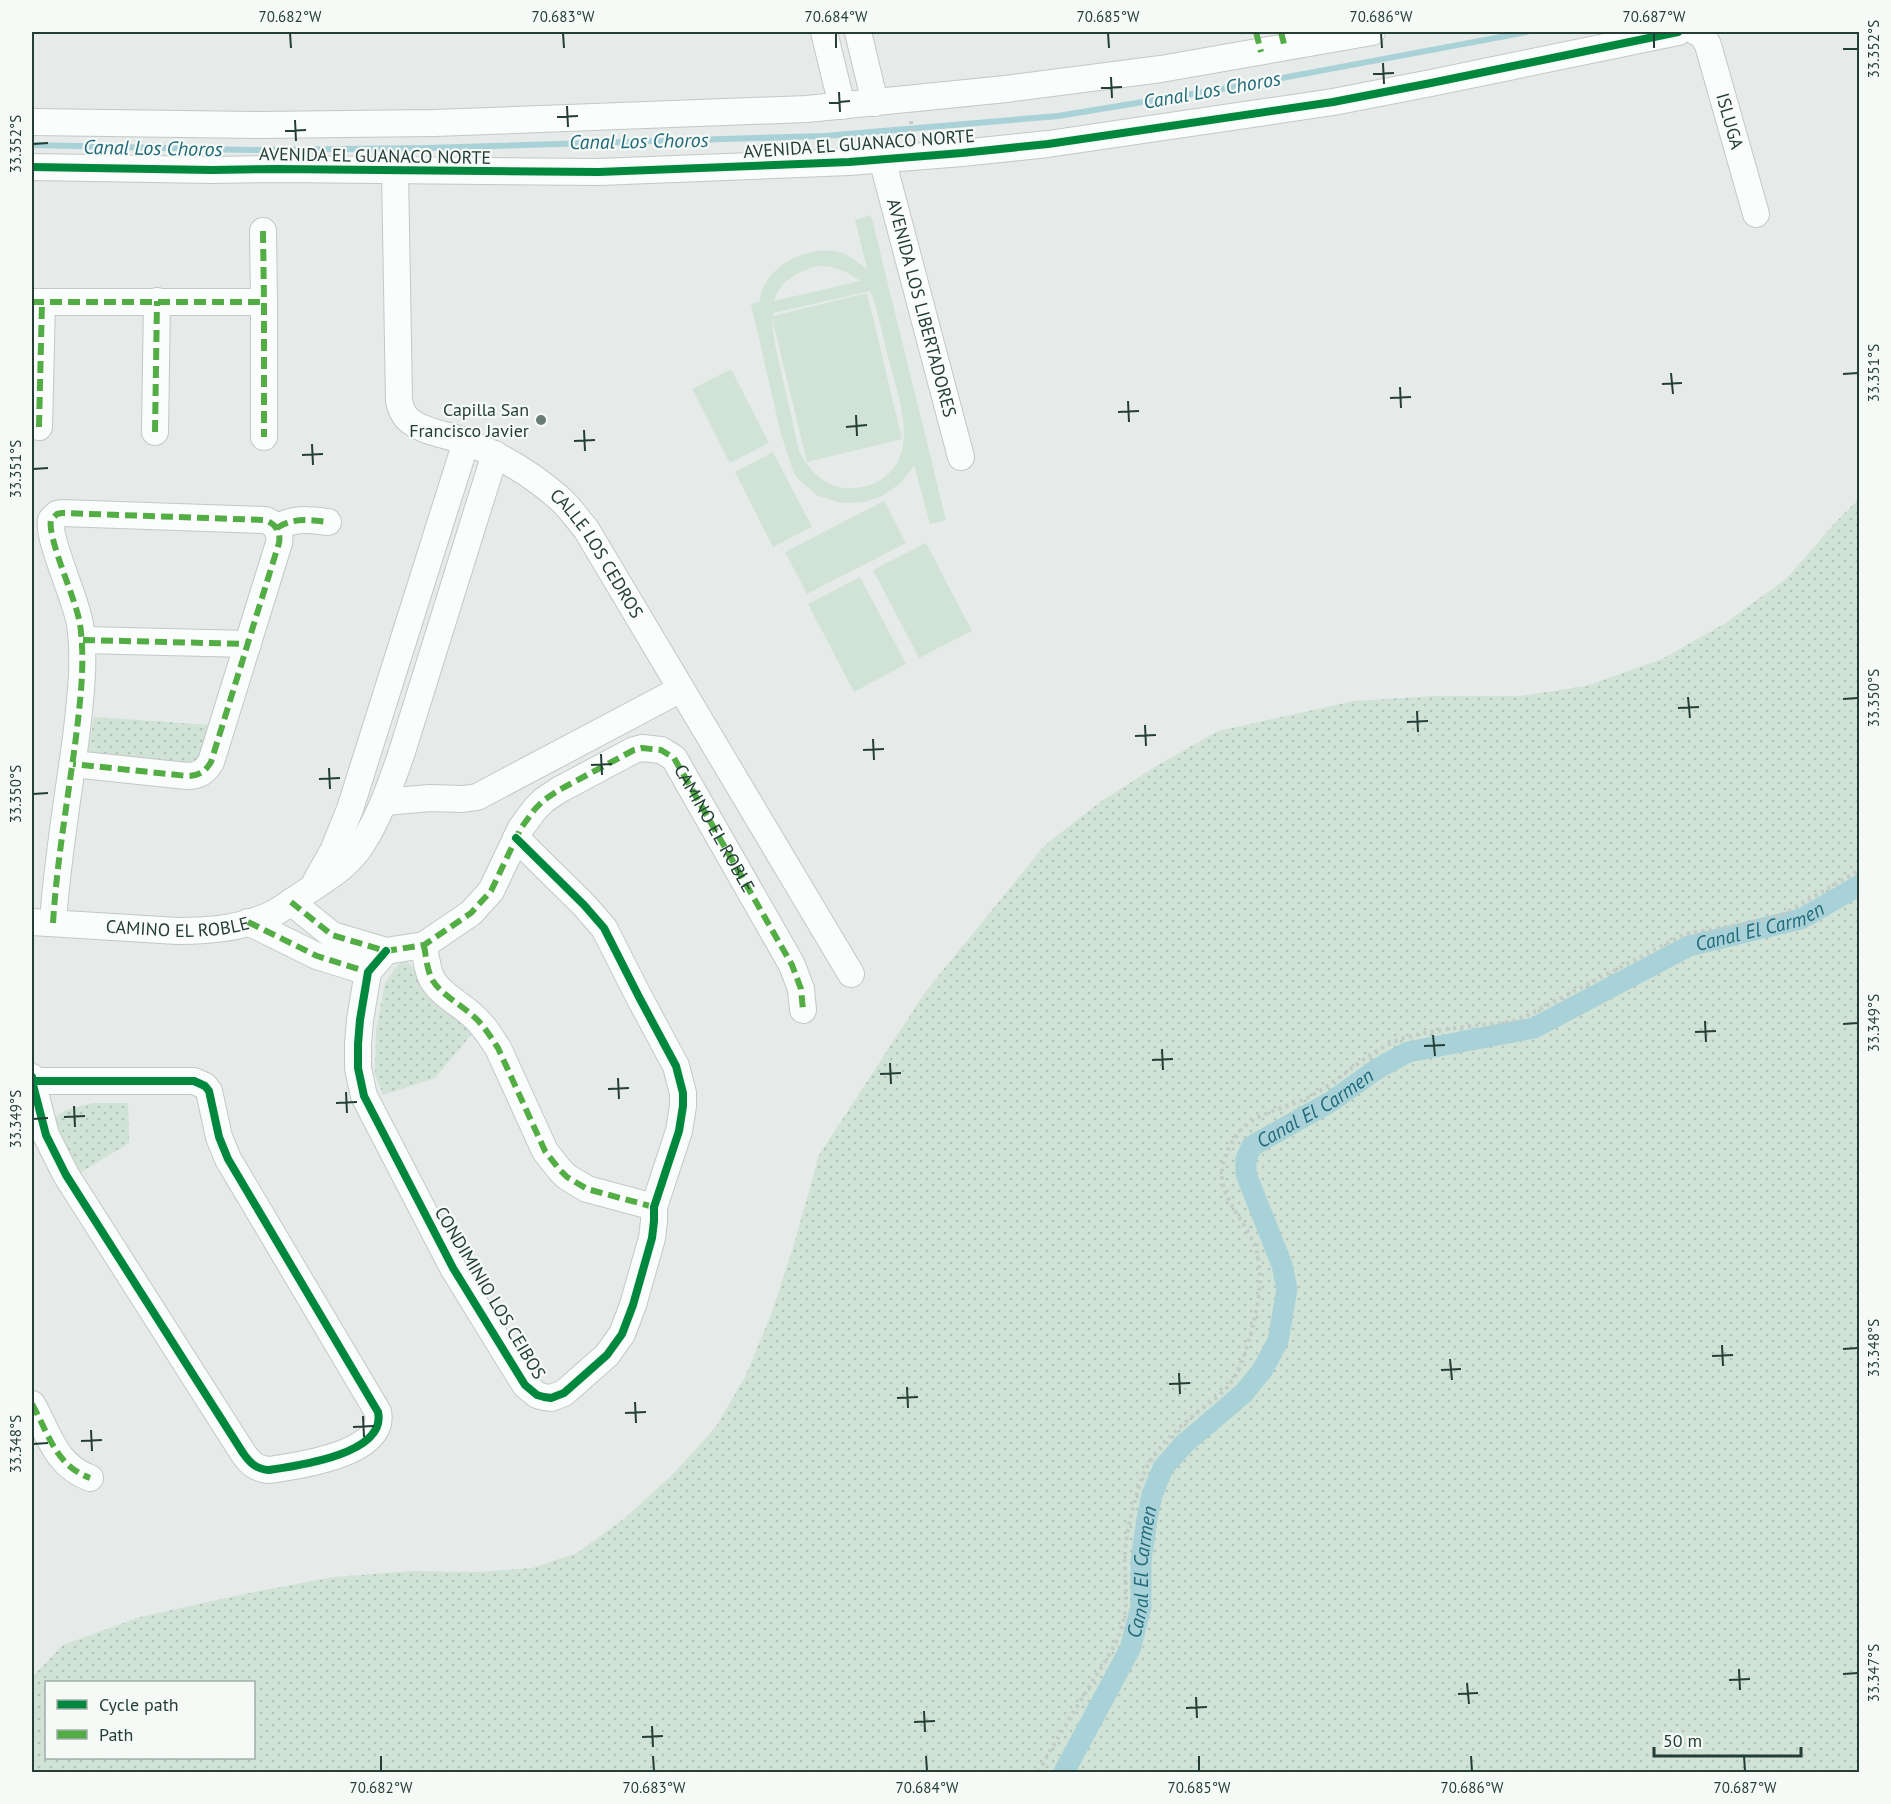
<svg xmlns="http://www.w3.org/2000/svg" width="1891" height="1804" font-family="'PT Sans',sans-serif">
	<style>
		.grass { fill: url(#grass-dots); fill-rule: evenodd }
		.pitch { fill: #d0e3d6; fill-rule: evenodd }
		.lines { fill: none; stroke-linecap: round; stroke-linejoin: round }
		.stream { stroke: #a9d1d8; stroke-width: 6 }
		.canal { stroke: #a9d1d8; stroke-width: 21 }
		.minor-casing { stroke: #c3c8c6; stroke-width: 28 }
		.path { stroke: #c2cbc7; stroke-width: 4; stroke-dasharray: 3 4.5; stroke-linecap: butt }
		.minor { stroke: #fbfcfc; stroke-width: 26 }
		.quiet { stroke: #53ad45; stroke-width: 6; stroke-dasharray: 12 6; stroke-linecap: butt }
		.cycleway-casing { stroke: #f5faf7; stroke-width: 11 }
		.cycleway { stroke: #00873e; stroke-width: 8 }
		.ticks { fill: none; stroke: #243e37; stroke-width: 2 }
		.poi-dot { fill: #687b75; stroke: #f5faf7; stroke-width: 2 }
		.labels { text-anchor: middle; stroke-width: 4.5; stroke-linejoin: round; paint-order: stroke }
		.street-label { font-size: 18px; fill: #243e37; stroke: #f5faf7 }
		.poi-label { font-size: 18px; fill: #243e37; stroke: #f5faf7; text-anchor: end }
		.water-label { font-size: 20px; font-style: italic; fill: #206a79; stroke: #f5faf7 }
		.neatline { fill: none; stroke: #243e37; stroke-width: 2 }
		.ticks-label { font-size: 15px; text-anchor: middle; fill: #243e37 }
	</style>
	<defs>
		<pattern id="grass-dots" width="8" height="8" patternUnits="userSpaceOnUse" patternTransform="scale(1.5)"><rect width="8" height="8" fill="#d0e3d6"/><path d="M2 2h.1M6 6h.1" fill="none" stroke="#b2c4b8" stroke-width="1.8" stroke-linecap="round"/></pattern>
	</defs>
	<rect width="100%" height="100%" fill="#e6ebe9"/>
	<path class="grass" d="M1859,499V1772H32V1677L63,1645L140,1617L249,1593L334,1577L412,1571L478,1572L532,1568L577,1553L625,1518L674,1473L715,1428L745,1377L772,1312L795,1241L819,1155L926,991L1045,845L1103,800L1158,765L1218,731L1354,701L1435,696H1520L1586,686L1662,659L1724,624L1786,579L1834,524ZM46,1682H254V1758H46Z
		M94,717L210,725L204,759L183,767L88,753Z
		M405,960C419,971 415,976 423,988C436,1006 464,1011 471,1035L435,1078L383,1095L375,1075L376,1029L385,983L396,967Z
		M92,1103H128L129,1143L78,1174L60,1145L54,1118L66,1110Z"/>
	<path class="pitch" d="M871,215L946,520L930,524L914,465L901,483L882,496L865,502L842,503L818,496L800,481L794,473L788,456L781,434L751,304L759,302C761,296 762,289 765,284C778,260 812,246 839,252C850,255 858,263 867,269L855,220ZM816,266C833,266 846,270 860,281L774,301C781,280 796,273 816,266ZM870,291L874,300C880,323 885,345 891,368C900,403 919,453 882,479C871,486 860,489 847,488C824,487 809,470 799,451L774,340L772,318L807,462L902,439L867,293L773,316V313Z
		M731,369L769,443L730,463L692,389Z
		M773,452L812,527L773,547L735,472Z
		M884,501L906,543L807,594L785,552Z
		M926,543L972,631L919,658L873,570Z
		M860,577L906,664L854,692L808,604Z"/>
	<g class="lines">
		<path class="stream" d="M32,145L250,150L427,148L824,136L1058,116L1234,87L1527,32"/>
		<path class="canal" id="s1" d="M1064,1772L1130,1649L1141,1607V1561L1147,1519L1152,1495L1163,1468L1184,1444L1244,1393L1263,1369L1278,1341L1287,1289L1282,1265L1246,1174V1159L1252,1146L1332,1101L1377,1069L1408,1052L1534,1028L1689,946L1801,919L1860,885"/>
		<defs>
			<g id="minor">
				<path d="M824,32L842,106"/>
				<path d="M858,32L875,103"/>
				<path id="s2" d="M1696,32L1702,34L1708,45L1756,214"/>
				<path d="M32,122L258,125L434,123L807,109L1006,89L1161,69L1372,32"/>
				<path id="s3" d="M882,159L961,457"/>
				<path d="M32,167L212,170L278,169L599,172L849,162L962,153L1048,144L1333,102L1431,83L1678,32"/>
				<path id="s4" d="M395,171L399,401C401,410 404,418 413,423C429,434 452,435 469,443C501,456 533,475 559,498C569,506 577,519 586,529L851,974"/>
				<path d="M263,231L264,302V437"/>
				<path d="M32,302H264"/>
				<path d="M39,427L42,302"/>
				<path d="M155,432L157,301"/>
				<path d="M277,528C293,517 310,520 328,522"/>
				<path d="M83,640L248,644"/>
				<path d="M385,802L430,798L463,799L477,797L681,689"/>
				<path d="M316,881L333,851L350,809L466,442"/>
				<path id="s5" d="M291,902L332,935L386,951L424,945L471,913L491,891L521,828L535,809L544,800L559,790L634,750L642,748L661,750L674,758L678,765L792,965L801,989L803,1010"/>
				<path id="s6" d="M32,922L177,931C211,931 246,928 276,912C288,905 299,896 311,889C331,875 348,866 362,844C380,816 390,786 401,755L495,454"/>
				<path d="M248,922L317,956L368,972"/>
				<path d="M53,923C57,858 69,793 77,729C81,694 85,659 80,624C76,599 47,538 51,520L57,514L62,513L265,520C276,524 281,532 279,543L211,762C205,772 199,776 187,776L73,764"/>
				<path d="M424,945C426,957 427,971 433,981C442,995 460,1004 472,1015C483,1024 490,1036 498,1048L545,1151L559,1169L567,1177L587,1189L654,1207"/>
				<path d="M386,951L368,972L360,1020L358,1044V1068L364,1096L453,1268L525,1385L537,1395L544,1397L551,1398L564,1393L607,1355L622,1334L633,1305L652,1238L654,1221V1207L679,1131L683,1106V1093L676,1066L639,997L604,928L584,905L516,838"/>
				<path d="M32,1077V1081L46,1135L66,1175L243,1453C250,1463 256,1469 269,1470C297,1466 387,1454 378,1412L228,1159L219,1137L209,1091L205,1086L194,1081H32"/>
				<path d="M32,1404C49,1434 55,1465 90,1478"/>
			</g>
		</defs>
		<use href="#minor" class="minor-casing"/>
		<path class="path" d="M911,121L912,137
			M1039,1772L1045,1760C1060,1734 1076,1708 1092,1682C1102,1666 1115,1648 1121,1629C1130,1603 1124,1581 1125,1554C1125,1536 1137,1487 1145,1471C1156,1448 1176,1430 1195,1414C1206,1404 1220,1397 1229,1385C1240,1371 1246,1350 1251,1334C1258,1307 1264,1276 1256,1249C1248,1224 1223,1203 1222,1176C1222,1158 1229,1144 1241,1130C1258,1112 1287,1108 1309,1097C1342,1080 1372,1046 1408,1037C1442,1028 1478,1026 1513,1021L1524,1017L1685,934L1761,921L1780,916L1860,870"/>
		<use href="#minor" class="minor"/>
		<path class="quiet" d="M1256,32L1261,52
			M1281,32L1285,48
			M263,231L264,302V437
			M32,302H264
			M39,427L42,302
			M155,432L157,301
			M277,528C293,517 310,520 328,522
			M83,640L248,644
			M291,902L332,935L386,951L424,945L471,913L491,891L521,828L535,809L544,800L559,790L634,750L642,748L661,750L674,758L678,765L792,965L801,989L803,1010
			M248,922L317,956L368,972
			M53,923C57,858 69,793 77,729C81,694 85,659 80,624C76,599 47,538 51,520L57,514L62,513L265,520C276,524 281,532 279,543L211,762C205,772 199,776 187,776L73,764
			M424,945C426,957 427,971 433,981C442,995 460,1004 472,1015C483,1024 490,1036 498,1048L545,1151L559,1169L567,1177L587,1189L654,1207
			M32,1404C49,1434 55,1465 90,1478"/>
		<defs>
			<path id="cycleway" d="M32,167L212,170L278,169L599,172L849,162L962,153L1048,144L1333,102L1431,83L1678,32
				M386,951L368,972L360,1020L358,1044V1068L364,1096L453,1268L525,1385L537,1395L544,1397L551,1398L564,1393L607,1355L622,1334L633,1305L652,1238L654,1221V1207L679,1131L683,1106V1093L676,1066L639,997L604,928L584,905L516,838
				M32,1077V1081L46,1135L66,1175L243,1453C250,1463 256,1469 269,1470C297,1466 387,1454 378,1412L228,1159L219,1137L209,1091L205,1086L194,1081H32"/>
		</defs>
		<use href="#cycleway" class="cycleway-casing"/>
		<use href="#cycleway" class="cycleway"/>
	</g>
	<path class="ticks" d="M290,33L291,48M563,33L564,48M836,33V48M1108,33L1109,48M1381,33L1382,48M1654,33V48M1843,49H1858M1383,63L1384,84M1373,74L1394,73M1111,77L1112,98M1101,88L1122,87M839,92L840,112M829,103L850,101M567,106L568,127M557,117L578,116M295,120L296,141M285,131L306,130M33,144L48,143M1671,373L1673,394M1843,374L1858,373M1662,384L1682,383M1400,387L1401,408M1390,398L1411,397M1128,401L1129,422M1118,412L1139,411M856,415L857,436M846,427L867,425M584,430L585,451M574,441L595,440M312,444L313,465M302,455L323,454M33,469L48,468M1688,697L1690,718M1843,699L1858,698M1678,708L1699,707M1417,711L1418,732M1407,722L1428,721M1145,725L1146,746M1135,736L1156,735M873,739L874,760M863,750L884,749M601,754L602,775M591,765L612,764M329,768L330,789M319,779L340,778M33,794L48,793M1705,1021L1706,1042M1843,1024L1858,1023M1695,1032L1716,1031M1433,1035L1435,1056M1424,1046L1445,1045M1162,1049L1163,1070M1152,1060L1173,1059M890,1063L891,1084M880,1074L901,1073M618,1078L619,1099M608,1089L629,1088M346,1092L347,1113M336,1103L357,1102M74,1106L75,1127M64,1117L85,1116M33,1119L48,1118M1722,1345L1723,1366M1843,1349L1858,1348M1712,1356L1733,1355M1450,1359L1452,1380M1441,1370L1461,1369M1179,1373L1180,1394M1169,1384L1190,1383M907,1387L908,1408M897,1398L918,1397M635,1402L636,1423M625,1413L646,1412M363,1416L364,1437M353,1427L374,1426M91,1430L92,1451M81,1441L102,1440M33,1444L48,1443M1739,1669L1740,1690M1843,1674L1858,1673M1729,1680L1750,1679M1467,1683L1469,1704M1458,1694L1478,1693M1196,1697L1197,1718M1186,1708L1207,1707M924,1711L925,1732M914,1722L935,1721M652,1726L653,1747M642,1737L663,1736M381,1756V1771M653,1756L654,1771M926,1756L927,1771M1199,1756V1771M1471,1756L1472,1771M1744,1756L1745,1771"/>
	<circle class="poi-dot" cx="541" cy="420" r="6"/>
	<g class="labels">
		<g class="street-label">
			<text dy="6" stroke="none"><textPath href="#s2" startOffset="98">ISLUGA</textPath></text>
			<text transform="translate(859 144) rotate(-4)" y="6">AVENIDA EL GUANACO NORTE</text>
			<text transform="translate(375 156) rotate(1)" y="6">AVENIDA EL GUANACO NORTE</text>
			<text dy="6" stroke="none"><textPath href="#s3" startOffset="154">AVENIDA LOS LIBERTADORES</textPath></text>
			<text dy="6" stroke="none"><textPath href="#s4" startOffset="490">CALLE LOS CEDROS</textPath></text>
			<text dy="6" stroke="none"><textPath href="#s5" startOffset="567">CAMINO EL ROBLE</textPath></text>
			<text dy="6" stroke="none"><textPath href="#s6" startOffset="146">CAMINO EL ROBLE</textPath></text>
			<text transform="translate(490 1293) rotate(59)" y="6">CONDIMINIO LOS CEIBOS</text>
		</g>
		<g class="poi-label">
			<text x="529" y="416">Capilla San<tspan x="529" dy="21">Francisco Javier</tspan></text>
		</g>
		<g class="water-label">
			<text transform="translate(1212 90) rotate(-10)" y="7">Canal Los Choros</text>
			<text transform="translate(639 141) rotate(-1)" y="7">Canal Los Choros</text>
			<text transform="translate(153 148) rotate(1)" y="7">Canal Los Choros</text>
			<text dy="7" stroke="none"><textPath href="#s1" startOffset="1262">Canal El Carmen</textPath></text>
			<text dy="7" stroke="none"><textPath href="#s1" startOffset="776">Canal El Carmen</textPath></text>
			<text dy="7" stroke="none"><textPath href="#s1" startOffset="218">Canal El Carmen</textPath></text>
		</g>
	</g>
	<rect width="1891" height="1804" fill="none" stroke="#f5faf7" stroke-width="66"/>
	<rect x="45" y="1681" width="210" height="78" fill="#f5faf7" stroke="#a1afaa" stroke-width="1.5"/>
	<rect x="57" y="1700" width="30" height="9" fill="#00873e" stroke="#a1afaa" stroke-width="1.5"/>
	<text x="99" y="1711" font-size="18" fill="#243e37">Cycle path</text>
	<rect x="57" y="1730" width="30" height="9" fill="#53ad45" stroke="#a1afaa" stroke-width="1.5"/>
	<text x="99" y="1741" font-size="18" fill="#243e37">Path</text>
	<path d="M1654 1747v9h147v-9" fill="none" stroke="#243e37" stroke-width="3"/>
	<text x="1663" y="1747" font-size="18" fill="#243e37" stroke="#f5faf7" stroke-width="4.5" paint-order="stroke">50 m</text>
	<rect x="33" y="33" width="1825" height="1738" class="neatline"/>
	<g class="ticks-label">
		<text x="290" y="22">70.682°W</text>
		<text x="563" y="22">70.683°W</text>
		<text x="836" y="22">70.684°W</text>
		<text x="1108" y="22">70.685°W</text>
		<text x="1381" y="22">70.686°W</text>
		<text x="1654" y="22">70.687°W</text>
		<text transform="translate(1874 49) rotate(-90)" y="5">33.352°S</text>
		<text transform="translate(16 144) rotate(-90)" y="5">33.352°S</text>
		<text transform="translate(1874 373) rotate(-90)" y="5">33.351°S</text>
		<text transform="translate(16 469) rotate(-90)" y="5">33.351°S</text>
		<text transform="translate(1874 698) rotate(-90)" y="5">33.350°S</text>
		<text transform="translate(16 794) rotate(-90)" y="5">33.350°S</text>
		<text transform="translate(1874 1023) rotate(-90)" y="5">33.349°S</text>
		<text transform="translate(16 1119) rotate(-90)" y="5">33.349°S</text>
		<text transform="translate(1874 1348) rotate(-90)" y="5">33.348°S</text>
		<text transform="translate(16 1444) rotate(-90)" y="5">33.348°S</text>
		<text transform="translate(1874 1673) rotate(-90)" y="5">33.347°S</text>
		<text x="381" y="1793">70.682°W</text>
		<text x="654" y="1793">70.683°W</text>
		<text x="927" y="1793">70.684°W</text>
		<text x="1199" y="1793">70.685°W</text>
		<text x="1472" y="1793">70.686°W</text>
		<text x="1745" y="1793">70.687°W</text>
	</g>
</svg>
